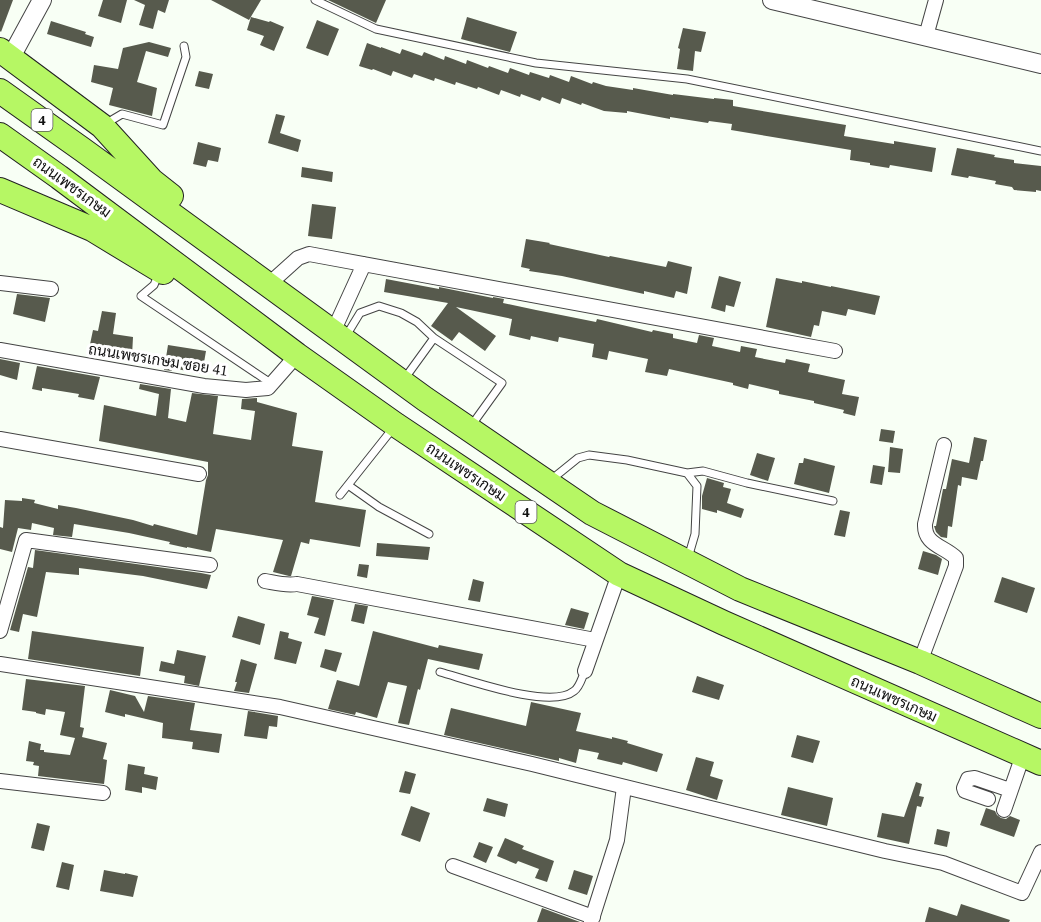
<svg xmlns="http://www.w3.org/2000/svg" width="1041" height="922" font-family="'Source Serif 4',Sarabun,serif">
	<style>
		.building { fill: #575a4d }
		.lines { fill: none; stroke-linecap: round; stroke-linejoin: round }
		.service-casing { stroke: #444; stroke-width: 9 }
		.minor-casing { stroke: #444; stroke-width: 16 }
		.tertiary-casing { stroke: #444; stroke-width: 20 }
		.trunk-casing { stroke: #222; stroke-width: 26 }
		.service { stroke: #fff; stroke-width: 7 }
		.minor { stroke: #fff; stroke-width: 14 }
		.tertiary { stroke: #fff; stroke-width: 18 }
		.trunk { stroke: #b6f764; stroke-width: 24 }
		.labels { text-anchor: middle; stroke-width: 6; stroke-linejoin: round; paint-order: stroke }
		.shield { fill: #fff; stroke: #585858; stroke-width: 1.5 }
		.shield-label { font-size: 14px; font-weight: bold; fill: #111 }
		.street-label { font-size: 15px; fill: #111; stroke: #fff }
	</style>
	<rect width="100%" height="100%" fill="#f8fff5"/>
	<path class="building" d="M0,0H13L1,32L0,31Z
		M103,0H127L121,23L98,16Z
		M134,0H169L165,13L158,10L153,29L139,25L145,5Z
		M211,0H261L249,20Z
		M328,0H386L376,23Z
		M251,17L269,22L270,21L284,27L274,51L260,45L264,36L247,30Z
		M467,17L517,32L510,52L461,39Z
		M317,20L339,29L328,56L306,48Z
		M51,21L86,32L85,34L94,37L91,47L47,34Z
		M683,28L706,32L701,52L695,51L693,71L677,69L680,49L678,48Z
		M149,42L171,48L168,57L146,51L137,82L157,88L152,116L109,105L113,88L91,82L94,65L118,69L123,48Z
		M367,43L381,48V47L400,54L402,49L422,56L424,52L444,60L445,56L466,64L467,60L488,68L489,66L508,73L510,68L529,75L530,72L549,78L550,75L569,82L571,76L592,84L593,82L606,86L633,90V88L673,95V94L714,99V98L733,100V106L846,125L844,136L894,144V141L936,148L932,172L890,165L889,168L870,165V163L850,160L851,150L731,130L732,124L709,121L708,123L670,117V119L627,111V113L604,111L582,103L581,105L562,98L560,104L542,97L540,101L521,94L520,97L501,90L499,95L478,87L477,89L456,82L455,85L435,78L434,81L414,74L412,78L393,71L391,76L373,69L372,70L359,66Z
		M199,71L213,74L209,89L195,86Z
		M276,114L285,116L280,133L301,140L298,152L268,143Z
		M198,142L221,148L218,162L208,160L206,167L193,164Z
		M957,148L995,155L994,157L1014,160V163L1041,166V191L1036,190V192L1014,190L1012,187L995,184L996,181L969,176L968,178L951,175Z
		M302,167L333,172L332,182L301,177Z
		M312,204L336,207L332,239L308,236Z
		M526,239L550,243L549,244L609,257L610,256L666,267L668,261L692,267L687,294L676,291L674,298L644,291V294L562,276L529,271L530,269L521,267Z
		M719,276L741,282L734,307L726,305L725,312L711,308Z
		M776,278L802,283V281L831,287V286L880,296L875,315L848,309L846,316L822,311L819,326L814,325L811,337L766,327Z
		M386,279L439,289V287L493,298V297L504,299L503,303L536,310L596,322L597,319L652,332L653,330L673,334V338L697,343L699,335L714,338L712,346L740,352L741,346L757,349L755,357L785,363L786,359L810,364L808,372L845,380L842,394L859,397L855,416L843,413L844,410L814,403V401L779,394V391L749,384L748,389L733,385V383L669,369L667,376L645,372L648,359L609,351L607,360L592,357L594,344L559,337L558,342L531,336L530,340L509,335L512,319L456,307L496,336L485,351L459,332L452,341L431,326L448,303L384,292Z
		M17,294L50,298L45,322L13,314Z
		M102,311L116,313L113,334L133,337L132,356L89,349L93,330L98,331Z
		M168,345L206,351L202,374L172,368V371L164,370Z
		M0,359L20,363L17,380L0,375Z
		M37,366L100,377L94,400L78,397L79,394L42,388V391L32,389Z
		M140,384L171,389L168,418L186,422L192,393L218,396L213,434L251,440L255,411L241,409L242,399L257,398V402L297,413L292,446L323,451L315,502L366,510L360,547L310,539L309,544L301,542L291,576H289L273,572L283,540L216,529L211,552L187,547V548L169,544L170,542L129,533L74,524L72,537L53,535L54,528L32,523L31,530L18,528L12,552L0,549V527L3,528L5,500L22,501V498L35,500L34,503L58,509V505L76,508L133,520L153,526L154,524L197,535L206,480L208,475V462L99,441L104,405L156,416L159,394L139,389Z
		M881,429L895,431L893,443L879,441Z
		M974,437L987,440L983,461H981L977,480L962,477L961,486L958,485L952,527L948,526L947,538L941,537L936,532L934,526H936L943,489H946L952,459L969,463Z
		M890,447L903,449L900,473L888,472Z
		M757,453L775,458L768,481L750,475Z
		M804,458L835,466L829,493L794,484L799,463H803Z
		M873,465L885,467L882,485L870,483Z
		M707,478L724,483L723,487L731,489L727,503L744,509L741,518L717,510V513L702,509V496Z
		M840,510L850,512L845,537L834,535Z
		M377,543L430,547L428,560L376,556Z
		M35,550L201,573L211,575L207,589L143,576L79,568V575L46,572L37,617L23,614L19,632L10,630L28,567L33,568Z
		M923,551L936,555L942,559L938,575L918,569Z
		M359,564L369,565L367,578L357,576Z
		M1002,577L1035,588L1027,613L994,602Z
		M473,579L484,582L480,602L468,600Z
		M312,596L334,600L325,636L314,633L319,618L307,615Z
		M355,604L368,606L364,624L351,621Z
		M571,608L589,613L584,629L565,625Z
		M238,616L265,624L260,645L232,637Z
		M32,631L144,647L140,676L28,659Z
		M280,631L289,633L288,638L302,642L296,664L274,659Z
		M373,631L438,648L439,645L483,654L479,670L428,659L420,690L418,689L409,725L398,723L407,686L388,682L377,718L356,712L355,715L328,709L337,680L359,686Z
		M325,649L342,653L336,672L320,667Z
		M177,650L206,656L199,686L184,683L185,676L159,671L161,661L174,664Z
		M241,659L257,664L249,693L234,691L237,682H235Z
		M697,676L724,685L719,700L692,692Z
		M26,679L85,686L80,727L84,728L82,737L107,743L103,759L107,760L104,784L38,776L39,766L33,765L34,762L26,761L29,741L41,744L40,750H44V752L70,755L75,738L60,735L65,712L46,709L45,715L36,713V712L22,710Z
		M110,690L135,696L144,712L148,696L195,703L190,730L222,734L219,753L192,749L193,742L162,738L163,723L125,714V717L105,712Z
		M531,702L581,713L576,731L612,739V737L628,741L627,743L663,754L657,772L623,762L622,765L597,759L599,753L579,749L576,763L559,758V761L444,735L451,708L526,726Z
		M248,711L278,716L277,727L269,726L267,739L244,736Z
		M797,735L820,741L813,763L791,757Z
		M696,757L714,762L710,776L723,780L717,800L686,790Z
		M128,764L145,767L144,774L158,777L156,790L142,787V793L125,790Z
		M405,771L416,774L410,794L399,792Z
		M916,782L922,784L919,796L924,797L921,807L917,806L909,844L877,837L882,813L904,817Z
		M788,787L833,798L827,826L781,815Z
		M487,798L508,804L505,817L483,811Z
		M411,806L430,813L420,842L401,835Z
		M986,808L995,811L997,815L1001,818L1006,819L1010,816L1020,820L1014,837L980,825Z
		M37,823L50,826L44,851L31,848Z
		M937,829L950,832L947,847L934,844Z
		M505,838L524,846L522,849L554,861L547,882L535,878L539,869L518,861L516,864L497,856Z
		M479,842L493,847L486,863L473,857Z
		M62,862L74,865L69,890L56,887Z
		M104,870L125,874V873L138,876L133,897L100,891Z
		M574,870L593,876L587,895L568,889Z
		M961,904L1010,920L1009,922H925L929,907L957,916Z
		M542,908L580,922H537Z"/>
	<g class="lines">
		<defs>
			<path id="service" d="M315,0L376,29L536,63L687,79L1041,151
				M105,124L122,114L163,125L186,57L184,46
				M159,273L154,285L141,296L272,384
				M346,336L360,313L379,306L401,313L417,322L434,338
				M405,378L434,338L502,383L471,426
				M687,473L703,471L747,483L833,501
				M552,479L578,458L589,455L627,460L687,473L697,486L695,534L688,558
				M348,485L379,507L429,534
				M340,495L394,427
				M440,672C469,680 551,710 574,691C580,687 582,677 585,671"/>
			<path id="minor" d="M926,36L936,0
				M0,283L51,289
				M268,285L298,258L309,254L835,351
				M333,332L364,264
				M0,350L204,386L246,390L268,388L297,355
				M0,439L199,474
				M265,581C276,583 286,586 297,584L595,640
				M0,631L26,540L210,565
				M920,662L956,566V558C944,546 924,545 925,524L944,445
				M0,664L280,707L532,764L885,851L943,863L1022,893L1041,852
				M585,671L619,574
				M0,781L103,793
				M988,799L965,791L964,788L968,779L975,778L1010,790
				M1004,810L1023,755
				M453,866L593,917
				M591,922L617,840L624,787"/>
			<path id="tertiary" d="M772,0L1041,64
				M11,57L42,0"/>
			<path id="trunk" d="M0,50L102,126L152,181L171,196
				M0,91L83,150L425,399L592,513L740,589L920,662L1041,716
				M0,135L59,177L297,355L396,425L619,574L724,623L1041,763
				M0,190L92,229L163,272"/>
		</defs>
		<use href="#service" class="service-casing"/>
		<use href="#minor" class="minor-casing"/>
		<use href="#tertiary" class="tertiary-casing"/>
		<use href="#trunk" class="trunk-casing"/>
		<use href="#service" class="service"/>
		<use href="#minor" class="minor"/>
		<use href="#tertiary" class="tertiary"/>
		<use href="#trunk" class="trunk"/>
	</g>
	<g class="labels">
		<g class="shield">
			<rect x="31.5" y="109" width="21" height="22" rx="4.5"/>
			<rect x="515.5" y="501" width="21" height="22" rx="4.5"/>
		</g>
		<g class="shield-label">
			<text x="42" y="125">4</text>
			<text x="526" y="517">4</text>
		</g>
		<g class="street-label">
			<text transform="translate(72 187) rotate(36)" y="5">ถนนเพชรเกษม</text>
			<text transform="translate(158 360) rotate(9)" y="5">ถนนเพชรเกษม ซอย 41</text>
			<text transform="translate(466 472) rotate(34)" y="5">ถนนเพชรเกษม</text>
			<text transform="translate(894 699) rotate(24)" y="5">ถนนเพชรเกษม</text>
		</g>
	</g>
</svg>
